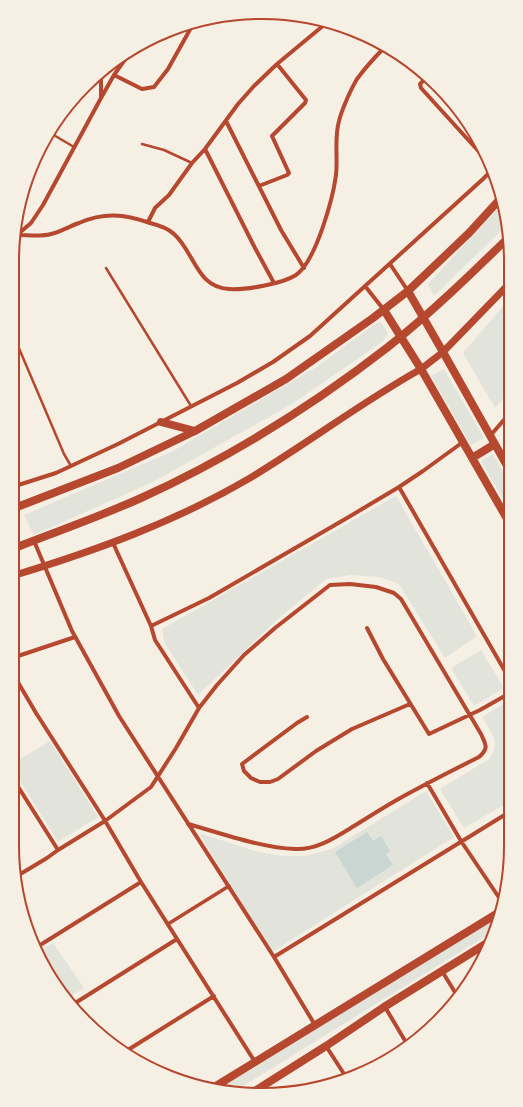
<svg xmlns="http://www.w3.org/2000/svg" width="523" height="1107" font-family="'DejaVu Sans',sans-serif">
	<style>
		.green { fill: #e2e4dc }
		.water { fill: #c9d6d2 }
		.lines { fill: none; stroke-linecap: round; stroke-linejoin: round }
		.service { stroke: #b5482f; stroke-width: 2.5 }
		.pedestrian { stroke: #b5482f; stroke-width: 3.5 }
		.minor { stroke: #b5482f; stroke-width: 4 }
		.tertiary { stroke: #b5482f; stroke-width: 7 }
		.secondary { stroke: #b5482f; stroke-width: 8 }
		.primary { stroke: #b5482f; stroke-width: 8 }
		.rim { fill: none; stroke: #b5482f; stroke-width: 2 }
	</style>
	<rect width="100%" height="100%" fill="#f6efe4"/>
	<path class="green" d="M502,204L508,224L434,296L428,284Z
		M509,299V392L495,408L463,353Z
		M379,321L384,326L388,334L382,342L292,404L155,481L34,535L24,515L173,451L315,368Z
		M444,369L484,438L471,445L431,376Z
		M493,454L510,484V511L481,461Z
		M396,496L477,636L445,658L399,584L380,577L350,575L326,579L279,618L198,695L164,642L162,629Z
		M481,650L504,688L474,706L451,668Z
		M510,700L511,801L464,828L440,789L489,759C502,744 491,731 482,717Z
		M50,741L98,817L58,842L12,768V764Z
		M426,791L454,837L272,952L199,833L255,851L282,856H304L332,849Z
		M497,917L494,931L235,1091L218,1090Z
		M53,943L84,988L66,999L64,998L39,951Z"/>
	<path class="water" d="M367,832L373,841L381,836L390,851L386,854L393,865L357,888L335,852Z"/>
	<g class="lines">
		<path class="service" d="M52,134L74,147
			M142,144L164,150L192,163
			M106,268L191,406
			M15,339L64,454L71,466"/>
		<path class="pedestrian" d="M168,924L229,886"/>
		<path class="minor" d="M101,75V97
			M114,75L142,89L154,87L168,69L192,26
			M427,77L420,84L421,88L492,166
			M226,121L281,230L304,268
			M205,149L255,248L274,283
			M259,186L287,175L289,173L272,136L305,103L306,100L277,64
			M148,222L155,208L169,195L192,163L205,149L238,104L254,86L277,64L324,25
			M17,235L31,223L43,205L101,98L114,75L126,58
			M18,235C28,235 41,237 51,234C60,232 70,226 79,223C104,212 124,214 150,223C158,225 168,228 174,234C195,253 196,287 229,289C246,290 282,284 296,275C316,261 333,198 336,175C338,157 334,138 339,121C342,109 351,89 357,79C365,68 375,57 385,47
			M390,264L408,291
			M365,286L384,310
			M490,436L509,414
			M12,487L56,473L118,444L237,383L273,362L310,336L483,179L493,169
			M399,487L510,680
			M34,541L72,631L119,716L274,957L315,1025
			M113,543L151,626L155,640L199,708
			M151,626L209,598L347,518L399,487L423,471L463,442
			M367,628L383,659L429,734L480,710L510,693
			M12,658L75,637
			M12,672L36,713L104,819L141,882L255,1062
			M307,717L297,723L242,764L244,771L251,778L260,782H270L278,779L316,751L352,729L410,704
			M12,777L58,850
			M427,783L461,841L500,899
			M17,876L47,858L58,850L105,821L151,787L176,748L199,708L217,685L244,655L275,628L330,585L350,584L376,587L394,593L401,599L481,734C486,745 489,748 479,757C451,771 423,785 395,801C381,809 367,818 354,826C336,837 317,850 295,849C262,848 220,833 188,824
			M37,947L141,882
			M274,957L511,811
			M442,971L456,994
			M72,1005L177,939
			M385,1007L407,1044
			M326,1046L346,1077
			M123,1053L214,996"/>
		<path class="tertiary" d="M12,576C95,551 175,522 250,478C308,443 362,402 421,369L443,352L509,284"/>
		<path class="secondary" d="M408,291L443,352L510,471
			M384,310L421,369L510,524
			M472,458L495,444
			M211,1089L498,913
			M253,1092L326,1046L384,1007L492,940"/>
		<path class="primary" d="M161,422L195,431
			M12,509L118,468L195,431L286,379L373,318L408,291L469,233L501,198
			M12,549C55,532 99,517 141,498C229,458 312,406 388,347C431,313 470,275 509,237"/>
	</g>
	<path d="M0 0H523V1107H0ZM261 19H262A242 242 0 0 1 504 261V846A242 242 0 0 1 262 1088H261A242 242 0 0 1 19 846V261A242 242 0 0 1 261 19Z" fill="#f6efe4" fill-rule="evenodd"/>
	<path class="rim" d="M261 19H262A242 242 0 0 1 504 261V846A242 242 0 0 1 262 1088H261A242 242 0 0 1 19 846V261A242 242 0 0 1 261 19Z"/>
</svg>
